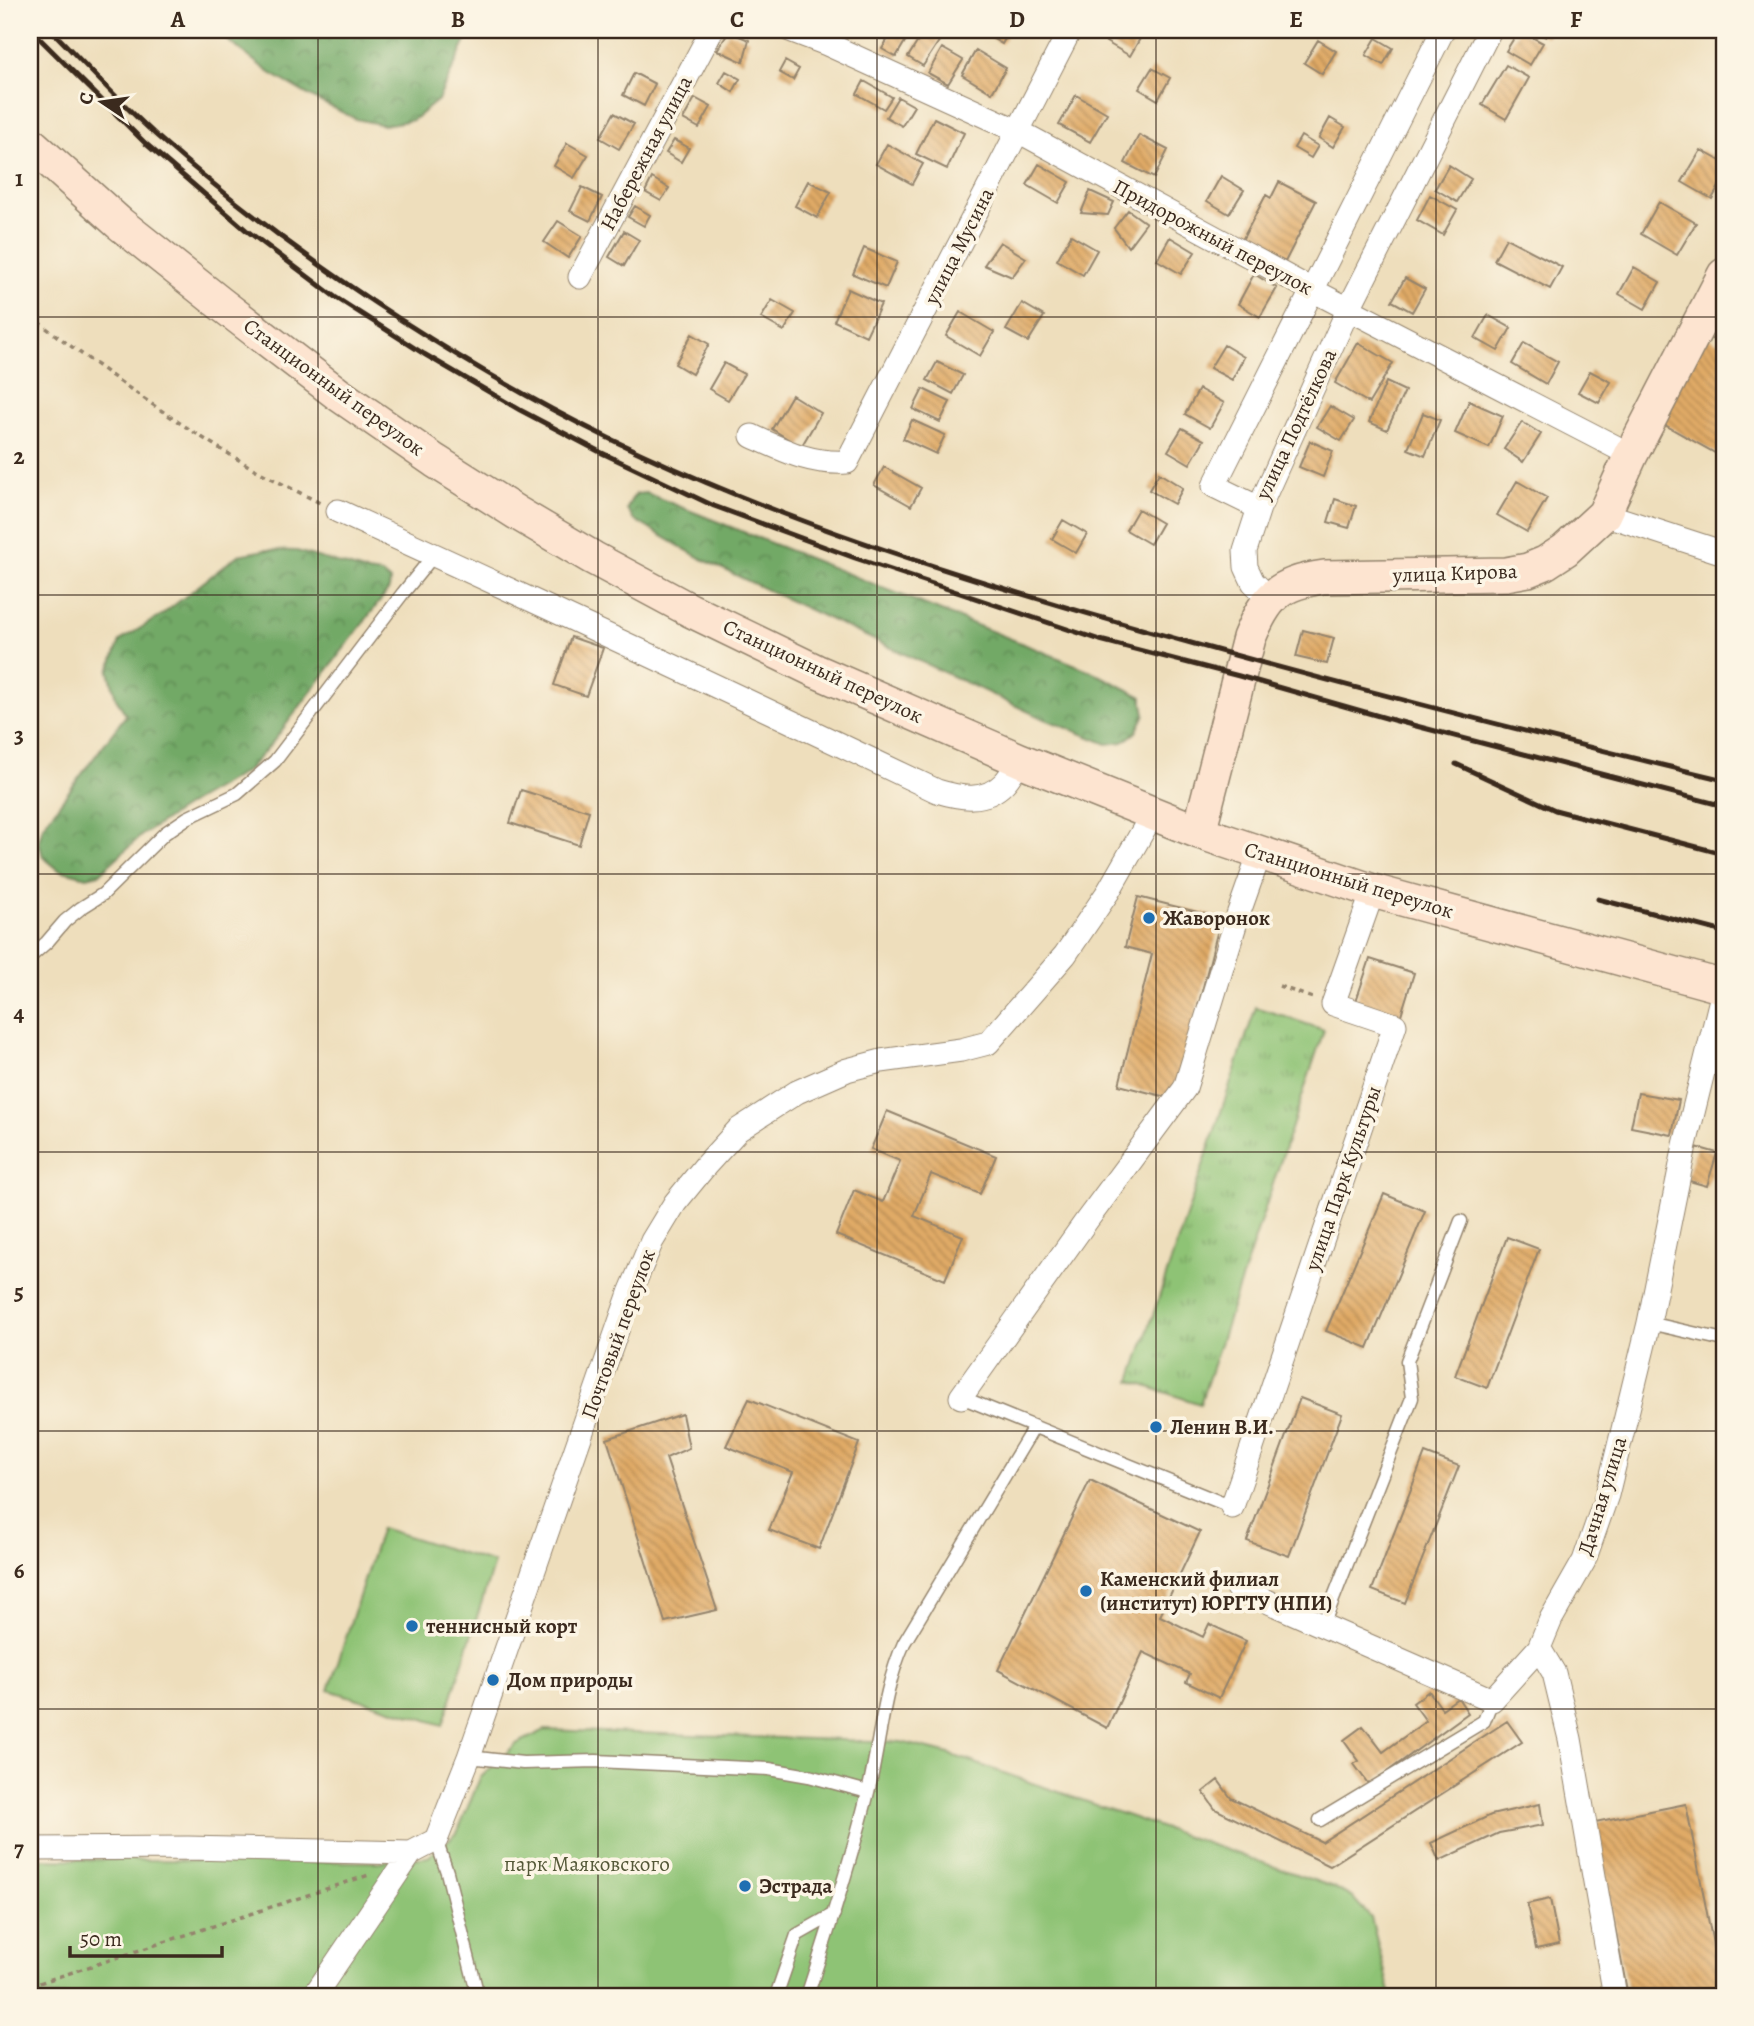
<svg xmlns="http://www.w3.org/2000/svg" width="1754" height="2026" font-family="Alegreya,serif">
	<style>
		.grass { fill: url(#grass-tufts); stroke: #64764a; stroke-width: 2 }
		.forest { fill: url(#forest-crowns); stroke: #566a42; stroke-width: 2 }
		.park { fill: #8ec375; stroke: #64764a; stroke-width: 2 }
		.building { fill: url(#building-back-hatch) }
		.lines { fill: none; stroke-linecap: round; stroke-linejoin: round }
		.lane-casing { stroke: #94846d; stroke-width: 15 }
		.street-casing { stroke: #94846d; stroke-width: 25 }
		.secondary-casing { stroke: #94846d; stroke-width: 36 }
		.path { stroke: #94846d; stroke-width: 3.5; stroke-dasharray: 5 5; stroke-linecap: butt }
		.lane { stroke: #fff; stroke-width: 12 }
		.street { stroke: #fff; stroke-width: 23 }
		.secondary { stroke: #fde4d0; stroke-width: 33 }
		.rail { stroke: #3b2a1e; stroke-width: 5 }
		.grid { fill: none; stroke: #3b2a1e; stroke-width: 2; stroke-opacity: 0.55 }
		.poi-dot { fill: #1f6fb2; stroke: #fcf5e5; stroke-width: 2.5 }
		.labels { text-anchor: middle; stroke-width: 7; stroke-linejoin: round; paint-order: stroke }
		.street-label { font-size: 21px; fill: #3b2a1e; stroke: #fcf5e5 }
		.poi-label { font-size: 21px; font-weight: bold; fill: #3b2a1e; stroke: #fcf5e5; text-anchor: start }
		.park-label { font-size: 21px; fill: #545838; stroke: #fcf5e5 }
		.neatline { fill: none; stroke: #3b2a1e; stroke-width: 2.5 }
		.grid-label { font-size: 23px; text-anchor: middle; font-weight: bold; fill: #3b2a1e }
	</style>
	<defs>
		<pattern id="grass-tufts" width="24" height="20" patternUnits="userSpaceOnUse" patternTransform="scale(1.75)"><rect width="24" height="20" fill="#8ec375"/><path d="M3 7l-1-3M5 7V3M7 7l1-3M15 17l-1-3M17 17v-4M19 17l1-3" fill="none" stroke="#759f5f"/></pattern>
		<pattern id="forest-crowns" width="20" height="18" patternUnits="userSpaceOnUse" patternTransform="scale(1.75)"><rect width="20" height="18" fill="#72a966"/><path d="M2 6a3 3 0 1 1 6 0M12 15a3 3 0 1 1 6 0" fill="none" stroke="#5f8a53"/></pattern>
		<pattern id="building-back-hatch" width="6" height="6" patternUnits="userSpaceOnUse" patternTransform="scale(1.75)"><rect width="6" height="6" fill="#e0aa66"/><path d="M-1 5l2 2M0 0l6 6M5-1l2 2" fill="none" stroke="#b78b53"/></pattern>
	</defs>
	<rect width="100%" height="100%" fill="#fcf5e5"/>
	<filter id="ink" filterUnits="userSpaceOnUse"><feTurbulence type="fractalNoise" baseFrequency=".0143" numOctaves="2"/><feDisplacementMap in="SourceGraphic" scale="14" xChannelSelector="R" yChannelSelector="G"/><feConvolveMatrix kernelMatrix="1 2 1 2 8 2 1 2 1" color-interpolation-filters="sRGB"/></filter>
	<filter id="wash" filterUnits="userSpaceOnUse"><feTurbulence type="fractalNoise" baseFrequency=".00686" numOctaves="4" result="noise"/><feDisplacementMap in="SourceGraphic" scale="28" xChannelSelector="R" yChannelSelector="G"/><feGaussianBlur stdDeviation="1.57" result="paint"/><feColorMatrix in="noise" values="0 0 0 0 0 0 0 0 0 0 0 0 0 0 0 0 0 1.4 0 .05"/><feComposite in="paint" operator="in"/></filter>
	<g filter="url(#wash)">
		<rect width="100%" height="100%" fill="#eedebc"/>
		<path class="grass" d="M1256,1007L1324,1030L1200,1404L1131,1381Z"/>
		<path class="forest" d="M214,30H471L438,100L413,120L384,125L356,119L317,100L270,73Z
			M646,493L1091,671L1142,697L1145,714L1136,732L1123,742L1107,744L1040,717L786,599L700,558L633,519L627,509L631,500L636,494Z
			M265,550L297,551L367,572L382,574L390,581L389,589L272,743L247,771L193,802L142,835L99,874L87,877L59,870L43,857L39,841L43,826L126,715L116,698L109,671L120,641L163,614L238,555Z"/>
		<path class="park" d="M381,1528L494,1563L443,1725L329,1690Z
			M545,1730L901,1742L949,1754L1333,1887L1353,1898L1371,1918L1391,1996H30V1859L377,1862L428,1857L457,1833L480,1778L516,1744Z"/>
		<g id="blocks">
			<path class="building" d="M893,30H905L910,33L896,57L882,49Z
				M925,30H935L943,35L923,66L908,57Z
				M983,30H1010L1002,44L982,32Z
				M1113,30H1145L1130,56L1106,42Z
				M1519,30L1543,43L1530,65L1506,51Z
				M1532,30H1550L1546,37Z
				M729,32L749,40L743,62L717,50Z
				M1376,38L1393,48L1383,65L1366,55Z
				M1318,40L1336,51L1322,74L1304,63Z
				M942,48L963,60L948,84L928,73Z
				M976,50L1006,68L992,93L962,75Z
				M785,61L799,69L793,80L779,72Z
				M1506,65L1529,78L1506,119L1482,105Z
				M1152,68L1170,78L1158,100L1139,89Z
				M726,71L740,79L733,92L719,83Z
				M634,73L655,84L644,106L623,95Z
				M864,81L892,97L884,109L857,94Z
				M1076,95L1107,113L1090,142L1059,125Z
				M898,97L914,106L902,126L886,117Z
				M695,98L711,107L699,128L683,119Z
				M614,113L634,124L619,149L600,138Z
				M934,118L964,133L947,169L916,154Z
				M1330,118L1345,127L1333,147L1319,138Z
				M1139,135L1168,150L1154,178L1125,163Z
				M1301,136L1318,146L1311,158L1294,148Z
				M674,140L689,148L681,162L666,153Z
				M567,143L588,155L574,178L554,166Z
				M887,144L923,164L912,184L876,164Z
				M1701,150L1724,163V178L1712,199L1682,182Z
				M1039,164L1070,182L1058,203L1027,185Z
				M1449,165L1471,179L1457,202L1435,189Z
				M1221,176L1244,190L1229,214L1207,201Z
				M652,178L669,188L661,201L645,192Z
				M808,181L831,192L817,218L795,206Z
				M1279,182L1316,201L1285,262L1242,240L1266,195L1271,198Z
				M582,187L602,197L590,221L570,211Z
				M1090,191L1114,202L1108,215L1081,213Z
				M1430,195L1457,210L1443,235L1417,220Z
				M1659,202L1696,223L1677,255L1641,234Z
				M635,206L650,215L644,226L628,217Z
				M1128,210L1146,223L1128,247L1114,228Z
				M558,221L582,236L568,258L544,242Z
				M624,231L639,240L624,266L609,257Z
				M1071,235L1097,250L1083,275L1057,260Z
				M1170,237L1195,252L1181,274L1157,260Z
				M1506,238L1562,267L1550,289L1494,260Z
				M1000,242L1026,258L1012,277L984,265Z
				M864,248L897,262L886,288L853,274Z
				M1634,267L1660,282L1645,309L1619,294Z
				M1254,274L1277,288L1260,317L1238,304Z
				M1405,278L1425,289L1412,312L1392,301Z
				M848,289L881,304L866,336L834,321Z
				M772,300L795,313L784,331L761,318Z
				M1022,303L1044,316L1028,342L1006,330Z
				M960,312L994,332L980,356L946,336Z
				M1488,315L1511,328L1498,351L1475,338Z
				M692,334L709,344L692,374L675,364Z
				M1706,336L1724,346V458L1658,421Z
				M1358,343L1393,363L1369,403L1335,383Z
				M1524,343L1558,362L1546,384L1512,364Z
				M1224,345L1244,357L1232,380L1210,368Z
				M937,362L963,375L953,394L927,380Z
				M724,363L744,374L728,400L709,389Z
				M1590,371L1611,382L1599,403L1578,392Z
				M1386,382L1405,391L1387,430L1369,422Z
				M923,389L950,402L940,422L913,409Z
				M1199,389L1224,403L1210,428L1185,414Z
				M792,395L821,413L801,447L772,429Z
				M1469,401L1503,416L1489,448L1455,433Z
				M1330,406L1354,420L1341,441L1317,427Z
				M1423,413L1440,420L1425,456L1408,449Z
				M912,420L945,435L936,454L903,439Z
				M1522,422L1541,434L1523,462L1504,449Z
				M1182,428L1204,440L1190,464L1168,451Z
				M1310,441L1333,451L1323,477L1299,467Z
				M884,467L921,488L911,506L874,485Z
				M1159,473L1183,488L1174,504L1149,490Z
				M1517,481L1547,498L1527,532L1497,515Z
				M1335,499L1356,506L1349,528L1328,522Z
				M1138,509L1162,523L1150,544L1126,530Z
				M1063,520L1087,534L1076,553L1052,539Z
				M1303,630L1334,638L1327,664L1296,657Z
				M571,637L603,648L586,696L554,685Z
				M521,790L589,811L579,845L510,823Z
				M1138,897L1221,918L1174,1099L1119,1085L1152,954L1125,947Z
				M1370,959L1414,973L1400,1018L1355,1004Z
				M1638,1093L1679,1100L1672,1135L1631,1127Z
				M887,1111L996,1156L980,1194L931,1174L914,1216L963,1236L945,1280L836,1235L854,1190L883,1202L900,1161L871,1149Z
				M1696,1147L1717,1153L1707,1186L1686,1180Z
				M1384,1194L1425,1211L1368,1348L1326,1331Z
				M1507,1237L1539,1249L1487,1388L1455,1376Z
				M1300,1398L1342,1414L1289,1556L1247,1541Z
				M749,1399L859,1443L819,1549L769,1530L793,1472L726,1446Z
				M682,1414L689,1448L666,1458L717,1610L665,1622L607,1439Z
				M1425,1453L1459,1466L1405,1603L1372,1590Z
				M1090,1480L1200,1532L1160,1616L1203,1637L1209,1624L1246,1641L1219,1698L1186,1682L1190,1674L1143,1652L1107,1728L998,1670Z
				M1429,1691L1442,1709L1458,1698L1468,1713L1369,1785L1354,1764L1359,1761L1344,1740L1363,1726L1383,1752L1426,1721L1413,1703Z
				M1507,1721L1522,1742L1330,1866L1215,1809L1203,1792L1218,1780L1231,1798L1322,1842Z
				M1540,1804L1543,1825L1499,1833L1439,1861L1431,1843L1491,1815Z
				M1686,1804L1723,1996H1628L1595,1822Z
				M1550,1899L1559,1944L1536,1949L1527,1904Z"/>
		</g>
	</g>
	<g filter="url(#ink)">
		<use href="#blocks" fill-opacity="0" stroke="#94846d" stroke-width="2"/>
		<g class="lines">
			<defs>
				<path id="lane" d="M30,957L47,942L65,921L81,908L103,894L165,833L187,818L237,794L275,761L403,593L433,556
					M1649,1323L1724,1340
					M961,1397L1232,1507
					M1323,1625L1412,1398L1407,1361L1461,1221
					M469,1757L523,1763L596,1761L769,1769L809,1776L868,1792
					M1320,1820L1484,1721L1492,1700
					M436,1840L447,1872L478,1996
					M776,1996L797,1935L834,1914
					M807,1996C829,1929 851,1861 868,1792C880,1743 883,1689 904,1643L1034,1427"/>
				<path id="street" d="M790,30L827,44L1018,131L1312,290L1631,455
					M580,277L712,30
					M752,436C785,451 810,464 847,462L1070,30
					M1259,508L1214,486L1443,30
					M338,511C538,602 738,696 937,791C960,798 985,803 1004,783C1010,777 1015,767 1020,760
					M1604,514L1724,553
					M1270,599L1253,582L1246,567L1245,551L1259,508L1348,310L1490,30
					M961,1397L1087,1220L1185,1088L1238,915L1260,853
					M1232,1507L1395,1025L1333,1004L1373,891
					M1237,1588L1492,1700L1539,1648
					M30,1849L188,1848L411,1853
					M314,1996L411,1853L436,1840L469,1757L630,1293L652,1241L675,1203L706,1165L738,1130L797,1092L847,1070L881,1061L961,1050L988,1043L1065,955L1108,892L1152,815
					M1615,1996L1570,1739L1554,1673L1539,1648L1551,1619L1584,1561L1607,1495L1649,1323L1685,1145L1724,987"/>
				<path id="secondary" d="M30,143L119,223L221,304L338,394L435,461L517,513L593,558L690,610L816,671L1020,760L1199,832L1373,891L1724,987
					M1199,832L1249,638C1266,597 1278,583 1324,577L1506,574L1528,570L1545,563L1565,550L1604,514L1631,455L1724,275"/>
			</defs>
			<use href="#lane" class="lane-casing"/>
			<use href="#street" class="street-casing"/>
			<use href="#secondary" class="secondary-casing"/>
			<path class="path" d="M30,316C98,366 166,417 239,460C265,476 293,489 320,503
				M1279,986L1313,998
				M30,1986L369,1875"/>
			<use href="#lane" class="lane"/>
			<use href="#street" class="street"/>
			<use href="#secondary" class="secondary"/>
			<path class="rail" d="M31,30L145,143L246,230L335,297L424,354L520,410L600,452L714,506L855,558L1100,640L1239,676L1393,720L1724,806
				M51,30C86,65 120,103 157,136C269,235 394,321 524,394C710,498 913,563 1117,622C1318,680 1521,731 1724,780
				M1456,764L1555,810L1724,854
				M1598,899L1724,932"/>
		</g>
	</g>
	<path class="grid" d="M318,30V1996M598,30V1996M877,30V1996M1156,30V1996M1436,30V1996M30,317H1724M30,595H1724M30,874H1724M30,1152H1724M30,1431H1724M30,1709H1724"/>
	<g class="poi-dot">
		<circle cx="1149" cy="918" r="7"/>
		<circle cx="1156" cy="1427" r="7"/>
		<circle cx="1086" cy="1591" r="7"/>
		<circle cx="412" cy="1626" r="7"/>
		<circle cx="493" cy="1680" r="7"/>
		<circle cx="745" cy="1886" r="7"/>
	</g>
	<g class="labels">
		<g class="street-label">
			<text transform="translate(646 153) rotate(-62)" y="7">Набережная улица</text>
			<text transform="translate(1213 237) rotate(28)" y="7">Придорожный переулок</text>
			<text transform="translate(959 246) rotate(-63)" y="7">улица Мусина</text>
			<text transform="translate(334 387) rotate(36)" y="7">Станционный переулок</text>
			<text transform="translate(1296 424) rotate(-65)" y="7">улица Подтёлкова</text>
			<text transform="translate(1455 573) rotate(-2)" y="7">улица Кирова</text>
			<text transform="translate(823 671) rotate(25)" y="7">Станционный переулок</text>
			<text transform="translate(1349 880) rotate(17)" y="7">Станционный переулок</text>
			<text transform="translate(1343 1178) rotate(-71)" y="7">улица Парк Культуры</text>
			<text transform="translate(618 1334) rotate(-70)" y="7">Почтовый переулок</text>
			<text transform="translate(1602 1496) rotate(-73)" y="7">Дачная улица</text>
		</g>
		<g class="poi-label">
			<text x="1163" y="925">Жаворонок</text>
			<text x="1170" y="1434">Ленин В.И.</text>
			<text x="1100" y="1586">Каменский филиал<tspan x="1100" dy="24">(институт) ЮРГТУ (НПИ)</tspan></text>
			<text x="426" y="1633">теннисный корт</text>
			<text x="507" y="1687">Дом природы</text>
			<text x="759" y="1893">Эстрада</text>
		</g>
		<g class="park-label">
			<text x="587" y="1871">парк Маяковского</text>
		</g>
	</g>
	<rect width="1754" height="2026" fill="none" stroke="#fcf5e5" stroke-width="77"/>
	<g transform="translate(102 102) rotate(283)" stroke="#fcf5e5" stroke-width="5" paint-order="stroke">
	<path d="M0-5L12 26L0 18L-12 26Z" fill="#3b2a1e"/>
	<text y="-10" font-size="19" font-weight="bold" text-anchor="middle" fill="#3b2a1e">С</text>
	</g>
	<path d="M70 1946v10h152v-10" fill="none" stroke="#3b2a1e" stroke-width="3.5"/>
	<text x="80" y="1946" font-size="21" fill="#3b2a1e" stroke="#fcf5e5" stroke-width="5" paint-order="stroke">50 m</text>
	<rect x="38" y="38" width="1678" height="1950" class="neatline"/>
	<g class="grid-label">
		<text x="178" y="27">A</text>
		<text x="458" y="27">B</text>
		<text x="737" y="27">C</text>
		<text x="1017" y="27">D</text>
		<text x="1296" y="27">E</text>
		<text x="1576" y="27">F</text>
		<text x="19" y="186">1</text>
		<text x="19" y="464">2</text>
		<text x="19" y="743">3</text>
		<text x="19" y="1021">4</text>
		<text x="19" y="1299">5</text>
		<text x="19" y="1578">6</text>
		<text x="19" y="1856">7</text>
	</g>
</svg>
